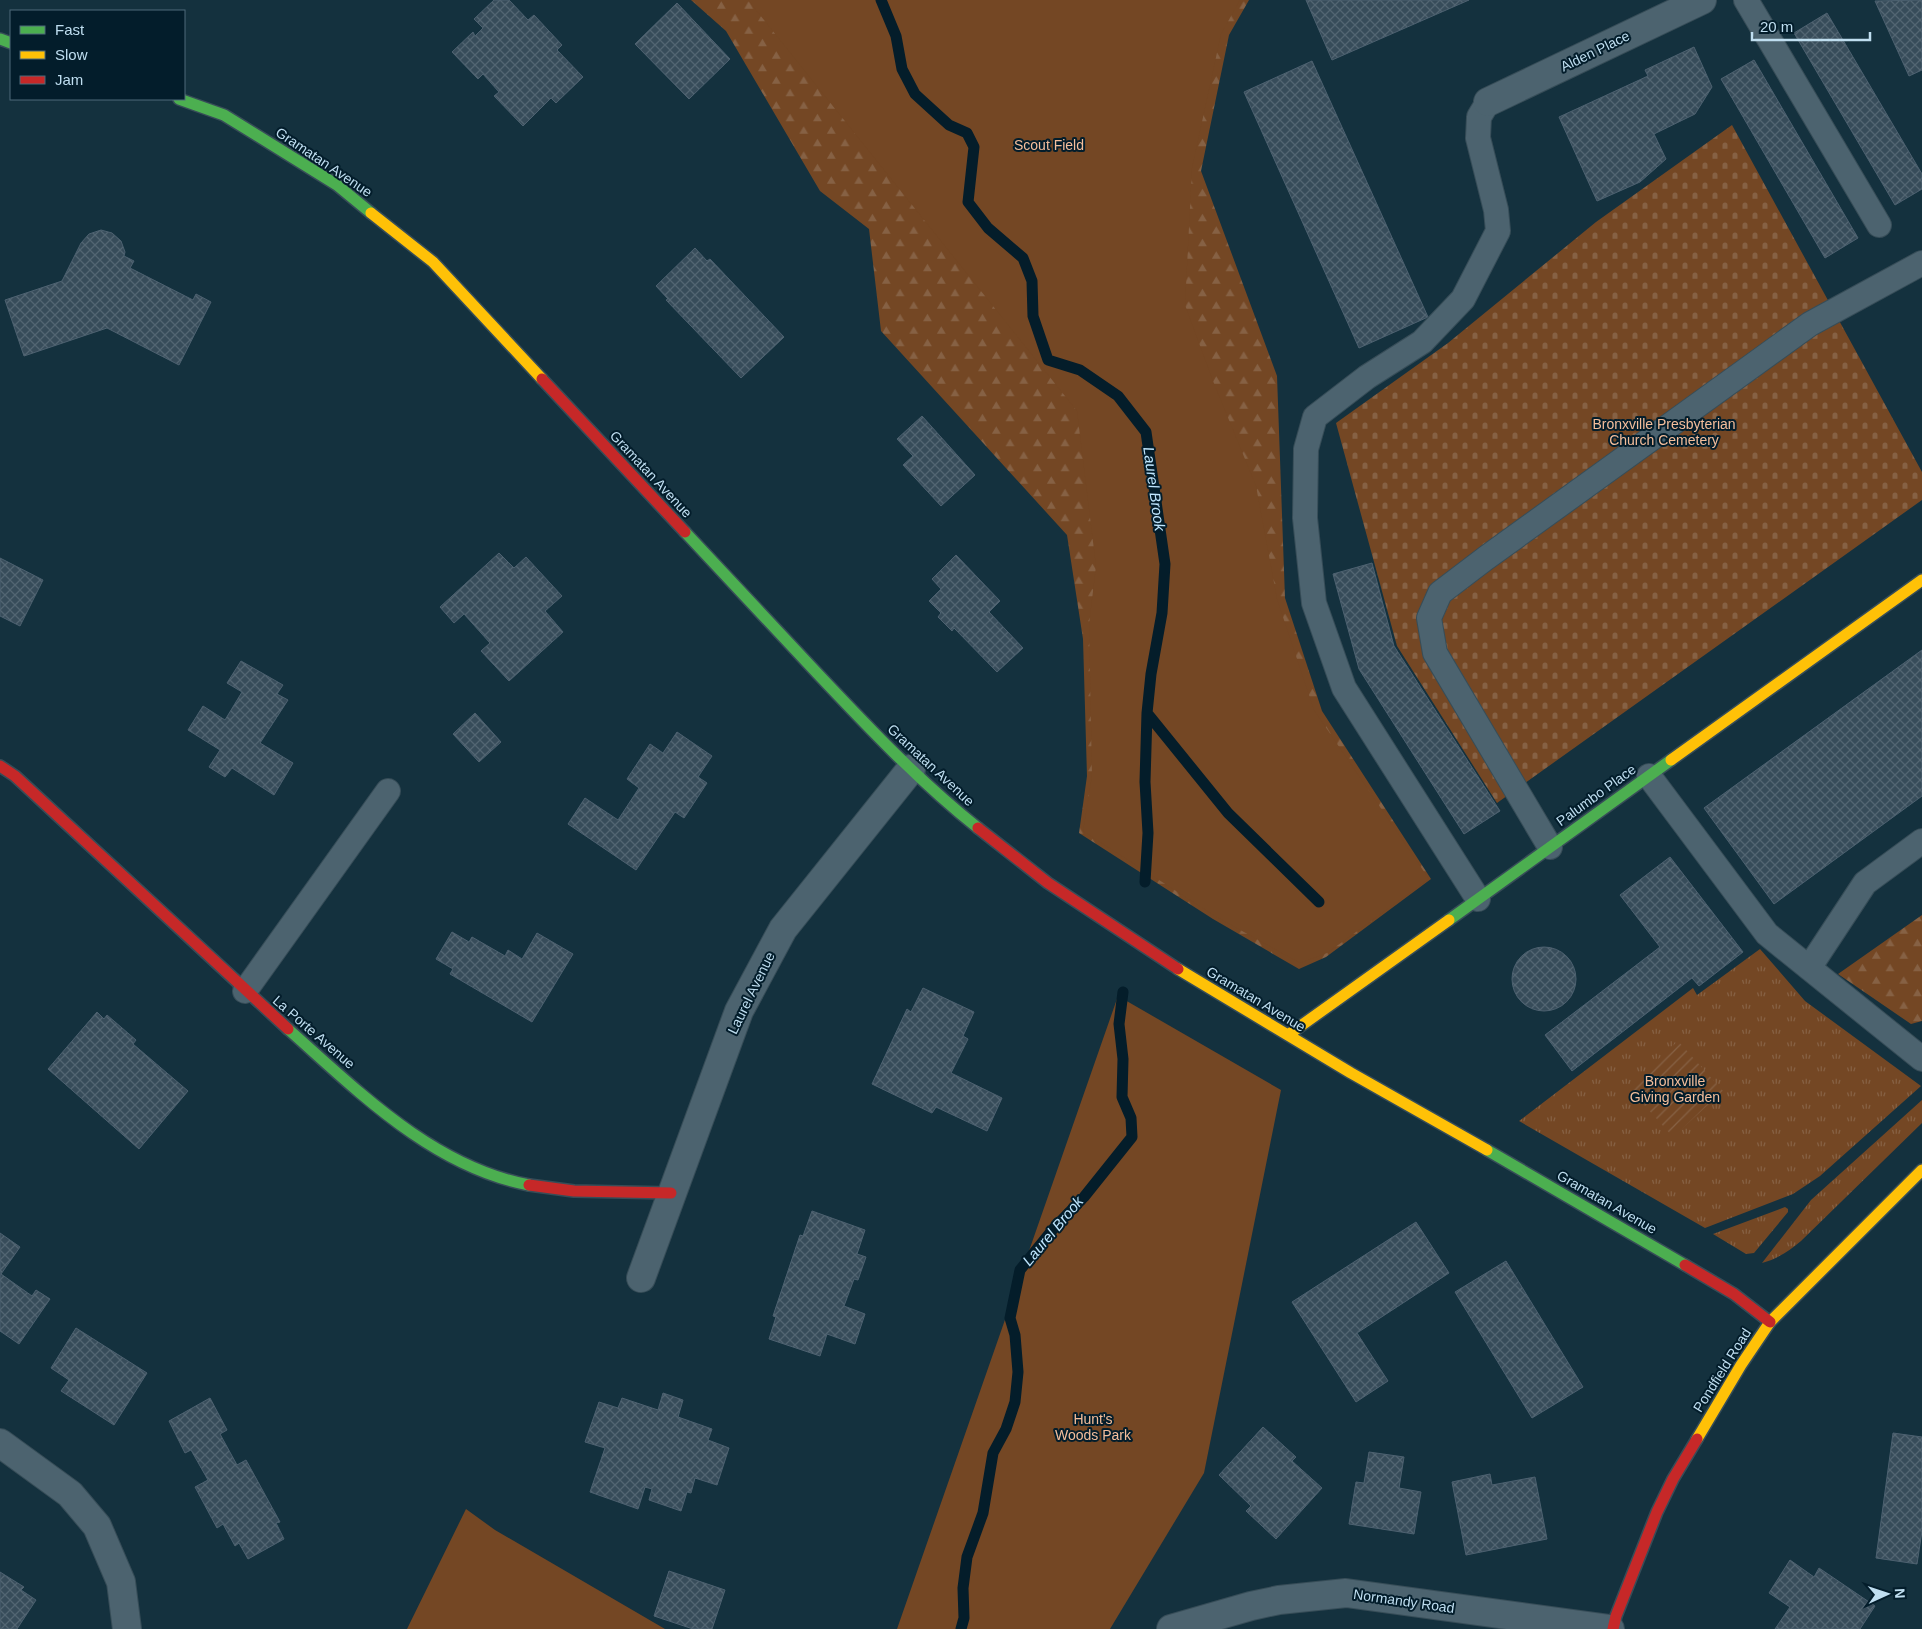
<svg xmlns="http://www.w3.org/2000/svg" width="1922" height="1629" font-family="Helvetica,sans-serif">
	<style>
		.grass { fill: url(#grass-tufts) }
		.forest { fill: url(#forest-firs) }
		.cemetery { fill: url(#cemetery-stones) }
		.park { fill: #744724 }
		.garden { fill: url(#garden-furrows) }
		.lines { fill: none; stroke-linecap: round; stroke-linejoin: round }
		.stream { stroke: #041d2a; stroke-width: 11 }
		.building { fill: url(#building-cross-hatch); stroke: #4d6170 }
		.lane-casing { stroke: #374d58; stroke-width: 26 }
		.street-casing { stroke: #374d58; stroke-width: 30 }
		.fast-casing { stroke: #374d58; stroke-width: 14 }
		.slow-casing { stroke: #374d58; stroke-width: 14 }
		.jam-casing { stroke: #374d58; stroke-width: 14 }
		.lane { stroke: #4c636f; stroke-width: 24 }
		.street { stroke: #4c636f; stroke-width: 28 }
		.fast { stroke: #4caf50; stroke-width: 11 }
		.slow { stroke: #ffc107; stroke-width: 11 }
		.jam { stroke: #c62828; stroke-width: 11 }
		.labels { text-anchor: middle; stroke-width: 4; stroke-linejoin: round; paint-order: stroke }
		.street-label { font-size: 14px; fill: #bfdef0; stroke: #031d2b }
		.park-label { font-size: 14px; fill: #f4be9b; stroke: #031d2b }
		.water-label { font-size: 15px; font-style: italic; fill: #bfe6fe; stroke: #031d2b }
	</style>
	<defs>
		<pattern id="grass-tufts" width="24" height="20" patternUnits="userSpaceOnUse" patternTransform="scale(1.25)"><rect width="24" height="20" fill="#744724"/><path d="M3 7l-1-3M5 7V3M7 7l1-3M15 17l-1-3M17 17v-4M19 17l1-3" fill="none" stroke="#866144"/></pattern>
		<pattern id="forest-firs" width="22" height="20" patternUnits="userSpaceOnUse" patternTransform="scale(1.25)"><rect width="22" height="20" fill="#744724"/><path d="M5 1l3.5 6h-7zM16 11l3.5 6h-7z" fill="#866144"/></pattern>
		<pattern id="cemetery-stones" width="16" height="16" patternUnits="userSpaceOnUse" patternTransform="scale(1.25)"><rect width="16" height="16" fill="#744724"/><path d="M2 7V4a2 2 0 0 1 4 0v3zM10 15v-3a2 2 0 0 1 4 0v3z" fill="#866144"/></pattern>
		<pattern id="garden-furrows" width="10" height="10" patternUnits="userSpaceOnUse" patternTransform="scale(1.25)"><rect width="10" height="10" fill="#744724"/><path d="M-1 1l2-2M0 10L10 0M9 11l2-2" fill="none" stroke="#866144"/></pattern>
		<pattern id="building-cross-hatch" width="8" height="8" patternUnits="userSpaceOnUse" patternTransform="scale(1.25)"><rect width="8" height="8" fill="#374c5a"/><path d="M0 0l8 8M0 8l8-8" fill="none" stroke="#526572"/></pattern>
	</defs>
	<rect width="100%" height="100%" fill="#14313e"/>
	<path class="grass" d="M1760,949L1805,1001L1921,1086L1820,1176L1793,1194L1705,1228L1519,1121L1693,988L1697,995Z
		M1922,1100V1123L1801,1241C1789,1251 1777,1259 1762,1263L1811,1200Z
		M1785,1207L1788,1209V1212L1754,1253L1746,1254L1713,1234Z"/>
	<path class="forest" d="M691,0H1249L1229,35L1201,171L1277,376L1285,598L1322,711L1431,879L1326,957L1299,969L1213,919L1079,833L1087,776L1083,639L1067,535L881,331L869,229L820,191L726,31Z
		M1922,915V1021L1911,1024L1838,974Z"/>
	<path class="cemetery" d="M1732,125L1922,472V500L1497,803L1397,646L1336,423L1448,343L1596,222Z"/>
	<path class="park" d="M748,0H1240L1221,34L1192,168L1185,305L1213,381L1256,486L1277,599L1314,710L1429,879L1327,953L1300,963L1215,916L1083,831L1092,776L1089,625L1096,566L1077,411Z
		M1118,996L1281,1090L1204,1473L1110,1629H897Z
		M466,1509L495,1530L665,1629H407Z"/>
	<path class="garden" d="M1678,1041L1723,1091L1673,1137L1628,1087Z"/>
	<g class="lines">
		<path class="stream" d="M881,0L896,36L902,69L915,94L949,125L967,133L974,147L968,202L988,228L1023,258L1032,281L1033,316L1048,360L1080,370L1118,396L1146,432L1165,564L1162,613L1151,674L1147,713L1145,782L1148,833L1145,882
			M1147,713L1228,813L1319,902
			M961,1629L964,1618L963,1588L967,1557L983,1513L993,1453L1006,1429L1015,1402L1018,1372L1015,1335L1010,1318L1020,1270L1054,1228L1084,1197L1132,1137L1131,1118L1122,1097L1123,1059L1119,1024L1123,992"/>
	</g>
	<path class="building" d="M494,0H509L528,20L534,15L562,45L557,50L583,77L556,103L551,98L523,126L494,96L499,92L483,74L478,79L452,52L473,32L475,36L483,28L474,19Z
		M1306,0H1469L1332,60Z
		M1922,0V70L1909,76L1875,1Z
		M677,3L730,59L689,99L635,44Z
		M1827,13L1922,174V189L1895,205L1794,33Z
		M1694,47L1712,87L1695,114L1654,134L1666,159L1640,182L1597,201L1559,117L1648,76L1645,70Z
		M1754,60L1858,238L1825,258L1721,79Z
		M1312,61L1428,317L1359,348L1244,92Z
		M101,230L112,233L121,241L125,252L124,256L134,261L130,268L193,300L196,294L211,302L179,365L107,328L24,356L5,300L62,281L81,243L89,234Z
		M695,248L707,261L710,259L784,337L741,378L666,300L668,299L656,286Z
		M922,416L975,475L941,506L903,465L913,456L897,439Z
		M499,553L514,568L526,557L562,596L545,611L563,632L509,681L481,651L490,643L464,614L454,623L440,607Z
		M956,555L1000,601L989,612L1023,648L997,672L954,628L952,631L938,617L941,613L929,601L941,589L932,579Z
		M0,558L43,580L20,626L0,616Z
		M1372,563L1394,646L1500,811L1464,834L1359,669L1333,574Z
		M1922,650V796L1774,904L1704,808Z
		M241,661L283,685L277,694L288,700L260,743L293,763L274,795L232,768L225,777L209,767L220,750L188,730L203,706L225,720L242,692L227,683Z
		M475,713L501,742L479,762L453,734Z
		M677,732L712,756L698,777L707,783L684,818L675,812L636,870L568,824L585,798L618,820L639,788L627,779L650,744L663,753Z
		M1670,857L1743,952L1699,986L1692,978L1572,1071L1545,1035L1660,947L1620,895Z
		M452,932L469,942L472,937L505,956L508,950L522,959L537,933L573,954L532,1022L450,974L453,969L436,959Z
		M1512 979a32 32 0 1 1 64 0a32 32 0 1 1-64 0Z
		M923,988L974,1012L963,1036L968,1039L951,1073L1002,1098L987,1131L936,1107L932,1113L872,1084L907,1009L911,1012Z
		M97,1012L104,1019L107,1015L136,1040L133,1044L188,1091L139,1149L48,1069Z
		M812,1211L865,1230L857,1254L866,1257L858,1280L854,1279L844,1306L865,1314L855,1344L827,1334L820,1356L769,1339L776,1317L773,1316L800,1235L803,1236Z
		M1416,1222L1449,1273L1357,1333L1388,1381L1356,1402L1292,1302Z
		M0,1233L20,1247L1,1274L32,1296L36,1290L50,1299L19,1344L0,1331Z
		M1506,1261L1583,1387L1532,1418L1455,1292Z
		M76,1328L147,1373L114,1425L61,1391L69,1380L51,1368Z
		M663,1393L683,1400L678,1417L712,1429L708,1440L729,1448L717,1485L695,1478L691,1493L687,1492L681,1511L649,1500L652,1489L645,1487L638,1509L590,1492L605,1448L585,1442L599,1402L618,1408L622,1398L658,1410Z
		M210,1398L227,1430L220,1434L237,1465L246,1460L280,1522L276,1523L284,1539L248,1559L239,1543L235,1546L223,1524L217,1528L195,1487L208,1480L191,1450L185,1453L169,1421Z
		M1263,1427L1296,1457L1292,1461L1322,1488L1276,1539L1246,1511L1251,1506L1219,1475Z
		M1893,1433L1922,1437V1531L1917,1564L1876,1558Z
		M1369,1452L1404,1457L1399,1488L1421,1492L1414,1534L1349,1524L1356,1482L1364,1483Z
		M1490,1474L1492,1485L1535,1477L1547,1539L1466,1555L1452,1482Z
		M1790,1560L1814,1577L1819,1568L1875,1606L1860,1629H1775L1790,1607L1769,1593Z
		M669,1571L725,1590L712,1629H693L654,1616Z
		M0,1572L24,1587L21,1590L36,1600L17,1629H0Z"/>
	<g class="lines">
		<defs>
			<path id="lane" d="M1746,0L1879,225
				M1649,776L1767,934L1922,1059
				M1550,847L1435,653L1429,618L1440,593L1486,558L1810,324L1922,263
				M1478,899L1344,688L1314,603L1305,518L1306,449L1315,417L1367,377L1422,342L1463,299L1498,231L1496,210L1478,138L1479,117L1488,102
				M1809,968L1865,883L1922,841
				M245,991L388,791"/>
			<path id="street" d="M1488,102L1702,0
				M641,1278L739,1011L783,929L911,769
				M0,1443L70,1494L97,1526L121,1582L127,1629
				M1171,1629L1251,1606L1279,1600L1346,1593L1610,1629"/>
			<path id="fast" d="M0,39L11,43
				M179,99L224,115L337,185L371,213
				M685,532C729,579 773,626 817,673C868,727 920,782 978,828
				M1449,920L1671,760
				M288,1029C359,1092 433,1167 529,1185
				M1487,1150L1685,1265"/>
			<path id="slow" d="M371,213L433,262L542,379
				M1671,760L1922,580
				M1178,969L1351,1073L1487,1150
				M1288,1035L1449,920
				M1697,1439L1741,1365L1770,1322L1922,1170"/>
			<path id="jam" d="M542,379L685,532
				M0,766L15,776L288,1029
				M978,828L1048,883L1178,969
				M529,1185L574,1191L671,1193
				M1685,1265L1734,1294L1770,1322
				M1613,1629L1616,1616L1657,1512L1673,1479L1697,1439"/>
		</defs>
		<use href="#lane" class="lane-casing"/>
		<use href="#street" class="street-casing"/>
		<use href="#fast" class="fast-casing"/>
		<use href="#slow" class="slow-casing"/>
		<use href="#jam" class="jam-casing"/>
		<use href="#lane" class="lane"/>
		<use href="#street" class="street"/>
		<use href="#fast" class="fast"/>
		<use href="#slow" class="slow"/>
		<use href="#jam" class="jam"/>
	</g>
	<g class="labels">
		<g class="street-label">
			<text transform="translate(1595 51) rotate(-26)" y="5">Alden Place</text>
			<text transform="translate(324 162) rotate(34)" y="5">Gramatan Avenue</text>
			<text transform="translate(651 474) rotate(47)" y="5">Gramatan Avenue</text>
			<text transform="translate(931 765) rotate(43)" y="5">Gramatan Avenue</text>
			<text transform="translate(1596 795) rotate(-36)" y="5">Palumbo Place</text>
			<text transform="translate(751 993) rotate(-64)" y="5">Laurel Avenue</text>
			<text transform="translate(1256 999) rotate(31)" y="5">Gramatan Avenue</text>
			<text transform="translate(314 1032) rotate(41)" y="5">La Porte Avenue</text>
			<text transform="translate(1607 1202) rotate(30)" y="5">Gramatan Avenue</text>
			<text transform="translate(1722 1370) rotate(-58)" y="5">Pondfield Road</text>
			<text transform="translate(1404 1601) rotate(8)" y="5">Normandy Road</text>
		</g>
		<g class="park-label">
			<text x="1049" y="150">Scout Field</text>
			<text x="1664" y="429">Bronxville Presbyterian<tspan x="1664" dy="16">Church Cemetery</tspan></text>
			<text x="1675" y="1086">Bronxville<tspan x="1675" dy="16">Giving Garden</tspan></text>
			<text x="1093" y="1424">Hunt's<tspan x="1093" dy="16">Woods Park</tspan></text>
		</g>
		<g class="water-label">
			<text transform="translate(1154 489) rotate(82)" y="5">Laurel Brook</text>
			<text transform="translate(1053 1231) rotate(-50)" y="5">Laurel Brook</text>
		</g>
	</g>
	<rect x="10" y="10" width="175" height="90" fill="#031d2b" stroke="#4e6a7a"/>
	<rect x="20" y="26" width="25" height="8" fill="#4caf50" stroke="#4e6a7a"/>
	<text x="55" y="35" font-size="15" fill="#bfdef0">Fast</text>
	<rect x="20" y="51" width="25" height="8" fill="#ffc107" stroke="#4e6a7a"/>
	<text x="55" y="60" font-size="15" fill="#bfdef0">Slow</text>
	<rect x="20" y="76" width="25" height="8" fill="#c62828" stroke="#4e6a7a"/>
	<text x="55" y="85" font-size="15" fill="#bfdef0">Jam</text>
	<g transform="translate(1887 1594) rotate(87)" stroke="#031d2b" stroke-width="4" paint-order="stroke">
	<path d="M0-4L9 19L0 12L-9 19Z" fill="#bfdef0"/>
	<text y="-8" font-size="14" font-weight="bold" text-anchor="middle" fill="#bfdef0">N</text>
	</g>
	<path d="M1752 32v8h118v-8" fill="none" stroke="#bfdef0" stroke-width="2.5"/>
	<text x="1760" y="32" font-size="15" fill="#bfdef0" stroke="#031d2b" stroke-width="4" paint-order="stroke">20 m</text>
</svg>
